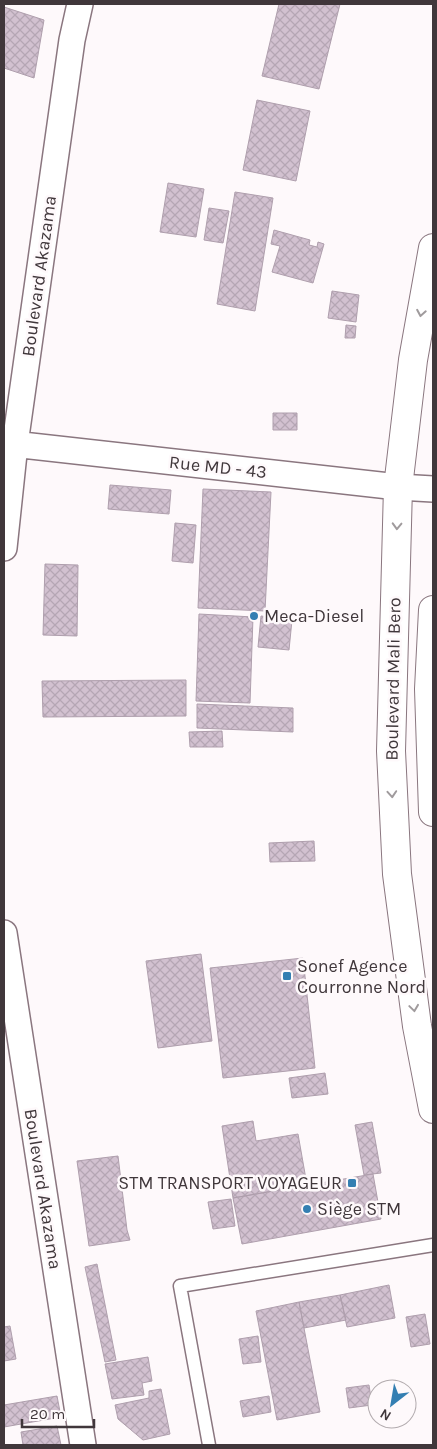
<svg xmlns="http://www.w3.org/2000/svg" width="437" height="1449" font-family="Karla,sans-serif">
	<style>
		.building { fill: url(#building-cross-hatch); stroke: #af9fad }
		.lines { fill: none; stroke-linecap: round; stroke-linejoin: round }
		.lane-casing { stroke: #8a767f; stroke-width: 15 }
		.street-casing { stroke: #8a767f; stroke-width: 28 }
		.primary-casing { stroke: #8a767f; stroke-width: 30 }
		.lane { stroke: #fff; stroke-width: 12 }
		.street { stroke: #fff; stroke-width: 25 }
		.primary { stroke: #fff; stroke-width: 28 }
		.oneway { stroke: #a09b9d }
		.poi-dot { fill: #347fb2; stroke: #fef9fb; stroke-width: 2 }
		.labels { text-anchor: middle; stroke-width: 5; stroke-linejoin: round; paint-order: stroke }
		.street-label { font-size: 18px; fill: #40373b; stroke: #fef9fb }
		.poi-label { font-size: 18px; fill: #40373b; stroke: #fef9fb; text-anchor: start }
	</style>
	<defs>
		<pattern id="building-cross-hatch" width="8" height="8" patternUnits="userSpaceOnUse" patternTransform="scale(1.25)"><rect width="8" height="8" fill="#d2c1d0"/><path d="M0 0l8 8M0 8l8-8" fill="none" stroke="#b5a6b4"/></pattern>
	</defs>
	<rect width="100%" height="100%" fill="#fef9fb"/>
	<path class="building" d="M279,4H340L319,89L262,76Z
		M4,7L44,20L34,78L4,68Z
		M257,100L310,111L296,181L243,170Z
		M168,183L204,189L196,237L160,232Z
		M235,192L273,198L255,311L217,304Z
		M209,208L229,211L223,243L204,240Z
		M274,230L310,240L309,245L317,247L318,242L324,244L313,283L272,272L280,246L271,244Z
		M332,291L359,295L356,322L328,318Z
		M346,325L356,326L355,338H345Z
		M273,413H297V430H273Z
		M110,485L171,490L169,514L108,509Z
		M203,489L271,492L265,611L198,608Z
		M175,523L196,525L193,563L172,561Z
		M45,564L78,565L77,636L43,635Z
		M199,614L253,617L250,703L196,701Z
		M261,616L292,620L289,650L258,647Z
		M186,680V716L43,717L42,681Z
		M197,704L293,708V732L197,728Z
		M222,731L223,747H190L189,732Z
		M314,841L315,861L270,862L269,843Z
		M201,954L212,1041L158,1048L146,961Z
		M303,958L315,1068L223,1078L210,968Z
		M325,1073L328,1094L292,1098L289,1078Z
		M253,1121L256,1141L298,1134L307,1185L233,1198L222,1126Z
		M372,1122L381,1173L364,1175L355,1125Z
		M118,1156L127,1230L130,1240L89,1246L77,1161Z
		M373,1174L381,1219L242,1244L233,1198Z
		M231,1199L235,1226L213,1229L208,1202Z
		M97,1264L116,1360L105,1362L85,1267Z
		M389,1285L395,1318L347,1327L340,1295Z
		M340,1295L346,1320L304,1328L299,1302Z
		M299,1302L320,1412L277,1420L256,1311Z
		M425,1314L430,1344L411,1347L406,1317Z
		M10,1326L16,1359L4,1361V1327Z
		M258,1336L261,1362L243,1364L239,1339Z
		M148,1357L152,1381L142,1383L144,1395L112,1399L105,1364Z
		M369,1385L372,1405L349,1408L346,1388Z
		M161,1389L170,1434L143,1440L118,1419L115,1405L149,1398V1391Z
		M57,1396L61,1417L4,1427V1405Z
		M269,1396L271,1412L243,1417L240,1401Z
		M57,1426L61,1445H23L21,1432Z"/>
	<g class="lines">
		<defs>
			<path id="lane" d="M209,1445L180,1286L433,1245"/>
			<path id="street" d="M4,443L398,487L433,489
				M4,548L15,444L72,40L80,4
				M4,933L83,1445"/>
			<path id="primary" d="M433,248L413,360L398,487L391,751L397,874L417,1026L433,1109
				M433,610L429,689L433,812"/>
		</defs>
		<use href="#lane" class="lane-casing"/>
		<use href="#street" class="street-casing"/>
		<use href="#primary" class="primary-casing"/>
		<use href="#lane" class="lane"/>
		<use href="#street" class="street"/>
		<use href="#primary" class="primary"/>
	</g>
	<defs><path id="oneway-chevron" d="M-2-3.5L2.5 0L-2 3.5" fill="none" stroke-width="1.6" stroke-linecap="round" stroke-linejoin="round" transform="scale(1.25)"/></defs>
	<g class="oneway">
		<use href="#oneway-chevron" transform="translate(421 313) rotate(100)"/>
		<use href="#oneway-chevron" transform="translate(397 526) rotate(92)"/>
		<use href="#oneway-chevron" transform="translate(392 794) rotate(86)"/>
		<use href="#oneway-chevron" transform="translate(414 1008) rotate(82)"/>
	</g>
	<g class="poi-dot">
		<circle cx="254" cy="616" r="5"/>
		<rect x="282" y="971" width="10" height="10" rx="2.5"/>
		<rect x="347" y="1178" width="10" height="10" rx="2.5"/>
		<circle cx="307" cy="1209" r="5"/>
	</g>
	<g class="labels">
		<g class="street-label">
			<text transform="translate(39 276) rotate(-82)" y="6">Boulevard Akazama</text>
			<text transform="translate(218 467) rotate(6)" y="6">Rue MD - 43</text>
			<text transform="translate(393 679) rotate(-89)" y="6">Boulevard Mali Bero</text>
			<text transform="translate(43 1189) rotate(81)" y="6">Boulevard Akazama</text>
		</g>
		<g class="poi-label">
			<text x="264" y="622">Meca-Diesel</text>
			<text x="297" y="972">Sonef Agence<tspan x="297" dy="21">Courronne Nord</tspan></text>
			<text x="342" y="1189" text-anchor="end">STM TRANSPORT VOYAGEUR</text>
			<text x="317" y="1215">Siège STM</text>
		</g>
	</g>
	<rect width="437" height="1449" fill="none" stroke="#40373b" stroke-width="10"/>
	<g transform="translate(392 1404) rotate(211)"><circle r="24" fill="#fef9fb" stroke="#b2abae"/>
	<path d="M0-4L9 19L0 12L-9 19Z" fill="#347fb2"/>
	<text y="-8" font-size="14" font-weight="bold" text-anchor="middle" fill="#40373b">N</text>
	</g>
	<path d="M22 1419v8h72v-8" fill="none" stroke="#40373b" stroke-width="2.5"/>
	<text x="30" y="1419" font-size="15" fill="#40373b" stroke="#fef9fb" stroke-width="4" paint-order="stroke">20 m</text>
</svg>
